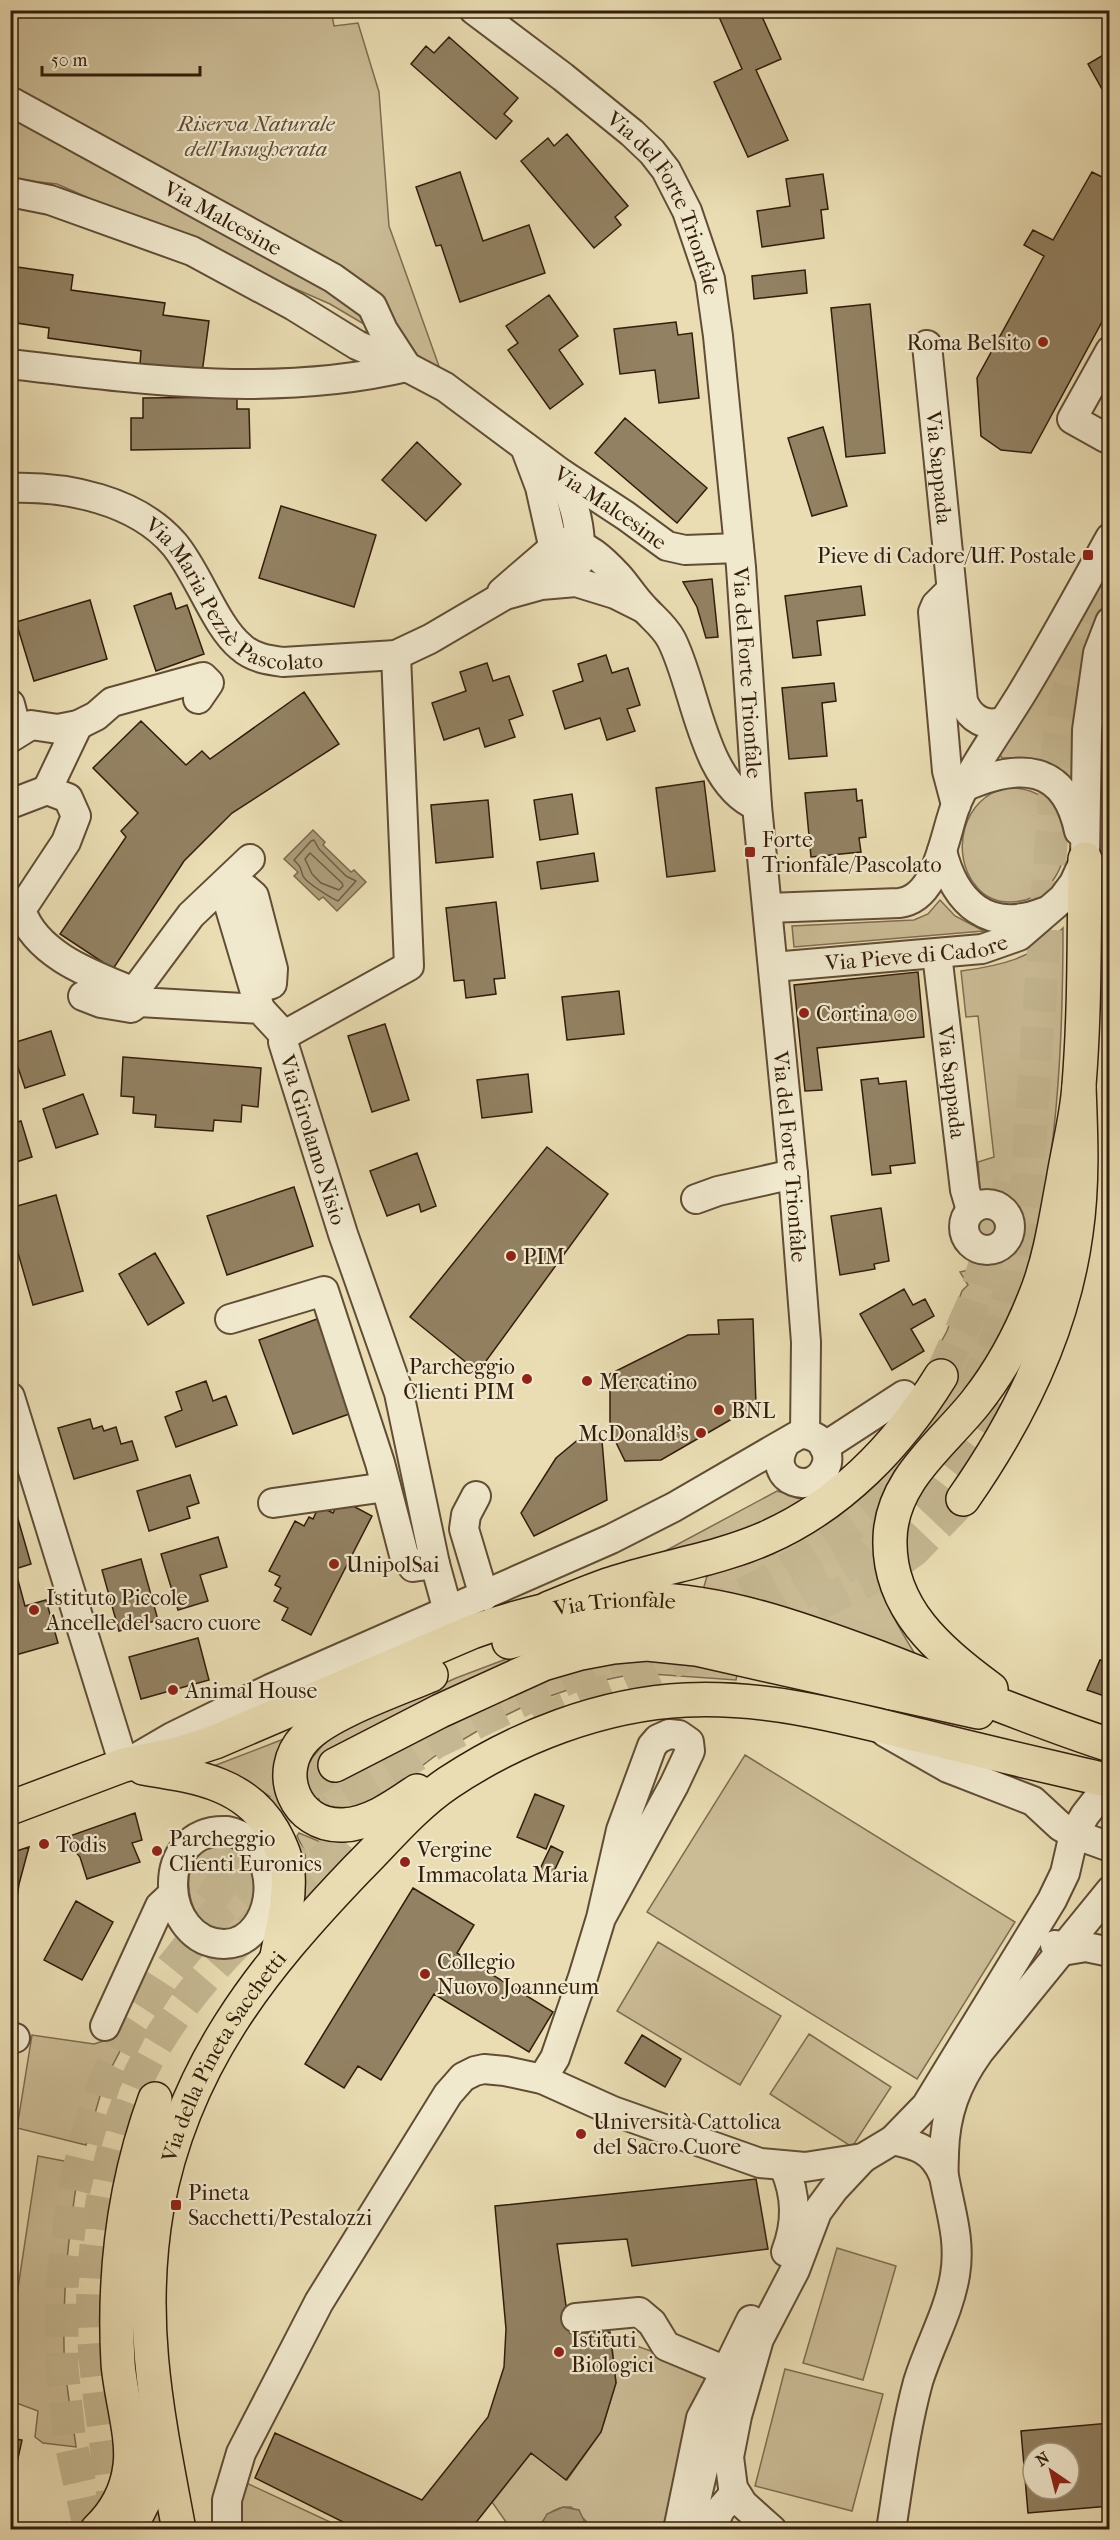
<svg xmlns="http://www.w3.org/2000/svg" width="1120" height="2540" font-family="'IM FELL French Canon',serif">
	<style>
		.green { fill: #cbbc96; stroke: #7f6c50; stroke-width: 1.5 }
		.water { fill: #ac9c7a; stroke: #7c694e; stroke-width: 1.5 }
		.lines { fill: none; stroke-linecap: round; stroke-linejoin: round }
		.shore { stroke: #705c42; stroke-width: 1.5 }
		.building { fill: #928162; stroke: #331d0b; stroke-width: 1.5; fill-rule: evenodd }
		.highway-tunnel { stroke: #c5b791; stroke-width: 33; stroke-dasharray: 33 16; stroke-linecap: butt }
		.minor-casing { stroke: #614d35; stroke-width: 32 }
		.major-casing { stroke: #331d0b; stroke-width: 36 }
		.highway-casing { stroke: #331d0b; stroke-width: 36 }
		.minor { stroke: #f1e9ce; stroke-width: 28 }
		.major { stroke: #eaddb3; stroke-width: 33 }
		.highway { stroke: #eaddb3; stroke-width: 33 }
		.poi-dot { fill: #8f2418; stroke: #f1e9ce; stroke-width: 2 }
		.labels { text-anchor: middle; stroke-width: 4.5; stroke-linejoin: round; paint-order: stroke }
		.park-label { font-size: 22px; font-style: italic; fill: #614d35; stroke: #f1e9ce }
		.street-label { font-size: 22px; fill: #331d0b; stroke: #f1e9ce }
		.poi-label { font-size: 22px; fill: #331d0b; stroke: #f1e9ce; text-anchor: start }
	</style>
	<rect width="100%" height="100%" fill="#eaddb3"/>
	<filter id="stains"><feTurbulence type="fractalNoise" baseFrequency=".00333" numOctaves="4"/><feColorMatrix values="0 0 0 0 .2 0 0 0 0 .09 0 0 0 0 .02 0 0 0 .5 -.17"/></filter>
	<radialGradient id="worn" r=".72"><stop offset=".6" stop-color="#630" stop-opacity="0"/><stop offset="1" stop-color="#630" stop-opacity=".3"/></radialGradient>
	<path class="green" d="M331,10L334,26L358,23L379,92L389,226L440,369L330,304L57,184L11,179L10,11Z
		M1109,561V587L1088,638L1080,679L1072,737V781C1047,762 1034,757 1002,758L1000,755Z
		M1007,788C1085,785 1081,899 1012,902C998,903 984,897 976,886C949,854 963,796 1007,788Z
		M940,900L955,916L984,931L794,947L792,926L914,920L928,914Z
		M1063,928C1063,1055 1057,1219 1002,1336C994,1355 977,1371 966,1388C935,1437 905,1487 875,1536C874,1586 889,1612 915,1654L776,1606L724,1592L703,1590L707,1576L750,1563L773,1552L842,1511L927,1368L947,1331L962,1291L968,1285L960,1272L1000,1263L1019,1245L1022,1224L1019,1210L1011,1201L993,1198L980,1189L978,1162L994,1157L978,1016L966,1017L961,971C1000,966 1035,958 1063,928Z
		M976 1228a12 12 0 1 1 24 0a12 12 0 1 1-24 0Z
		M777,1491L802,1499L813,1497L788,1519L641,1564Z
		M525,1652L535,1678L628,1656L738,1671L736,1680L637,1673L582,1685L533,1702L496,1720L435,1756L381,1797L363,1805L349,1808L334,1807L322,1802L312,1792L307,1779V1770L312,1758L322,1746L338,1732L456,1678Z
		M289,1737L275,1766V1800L243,1778L211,1767Z
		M745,1755L1015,1922L917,2079L647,1912Z
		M299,1833L323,1843H336L350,1848L322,1883L313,1890L307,1883L305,1852L297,1836Z
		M219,1844C229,1846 241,1849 247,1858C261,1878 256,1930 224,1931C190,1931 179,1876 198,1854C202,1848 212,1846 219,1844Z
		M658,1942L781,2016L740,2085L617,2011Z
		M133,2026L104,2082L86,2145L17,2128L32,2035L94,2044L116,2037Z
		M809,2034L891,2087L852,2147L770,2094Z
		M38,2156L80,2164C69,2224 63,2286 64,2347C64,2380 72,2414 76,2447L43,2443L35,2437L38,2411L11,2401V2334Z
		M837,2248L896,2266L863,2380L803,2363Z
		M611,2337L711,2372L671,2529H588L586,2521L571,2507C556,2506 544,2514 539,2529H511L492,2502L531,2453L567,2480L601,2432L616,2383Z
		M785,2369L883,2394L852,2511L755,2486Z
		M240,2480L345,2529L238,2530Z
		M158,2506L165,2529L145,2530Z"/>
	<path class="water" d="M313,830L325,842L323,845L351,872L354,870L366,882L337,911L323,897L319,900L294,876L298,872L284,859Z
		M563,2507L579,2510L588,2529H539L547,2514Z"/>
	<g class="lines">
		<path class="shore" d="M314,840L319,849L346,876L356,881L338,901C333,899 306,883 303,876C300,868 302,868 294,860L311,841Z
			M310,853L342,883L343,886L339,890L321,883L312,874L305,859Z"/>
	</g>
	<path class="building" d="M716,10H759L781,59L756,70L788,140L748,157L714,82L742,69Z
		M449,37L518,98L504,114L512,121L496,139L411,64L426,46L434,53Z
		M1110,51V85L1102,89L1088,64Z
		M567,134L628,206L615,217L621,225L594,248L521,161L548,138L554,146Z
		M460,172L483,241L529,225L545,273L460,302L441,245L436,246L416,187Z
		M1092,172L1110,181V307L1031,453L1001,450L981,436L977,378L1044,256L1024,245L1033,230L1053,240Z
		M823,174L828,209L821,210L824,238L762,247L757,211L790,206L786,179Z
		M10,266L73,275L71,290L165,303L163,315L209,321L202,373L140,364L141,351L48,338L49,328L10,322Z
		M805,270L807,293L754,299L752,276Z
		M549,295L578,336L559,350L583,384L550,409L508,350L518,343L506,326Z
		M870,304L885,453L846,457L831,308Z
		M676,322L678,335L692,333L699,398L659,403L655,370L620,374L614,329Z
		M237,397V409H249L250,448L131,450V418H143V398Z
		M625,418L707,488L677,523L595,453Z
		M823,427L847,506L812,516L788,438Z
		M417,442L461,484L426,521L382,480Z
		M281,506L376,535L354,607L259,578Z
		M712,579L718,637L706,638L697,607L683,582Z
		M861,586L865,615L817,621L821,655L793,658L785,596Z
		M171,593L176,609L187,605L204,654L156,671L134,606Z
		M90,600L107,659L34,681L16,622Z
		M606,655L612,673L628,668L640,705L627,709L635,731L607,740L600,718L565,729L553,691L583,681L578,664Z
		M487,663L493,681L509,676L523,715L509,720L515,737L485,747L479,728L444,740L432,703L466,691L460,672Z
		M834,683L836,701L822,703L827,756L789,759L782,688Z
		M304,692L339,744L232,813L184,861L113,969L60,934L126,837L121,831L138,813L93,768L141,721L186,765L202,751L210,759Z
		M704,781L715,871L667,877L656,788Z
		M856,789L857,801L862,800L866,837L859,838L861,852L811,857L805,793Z
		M572,794L578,834L540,840L534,800Z
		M488,800L493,857L436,863L431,805Z
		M594,853L598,881L541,889L537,862Z
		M496,902L505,978L494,979L496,994L466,998L464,980L454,981L446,908Z
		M918,972L924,1037L817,1048L822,1090L805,1091L794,985Z
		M619,991L624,1034L567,1040L562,997Z
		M385,1024L409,1100L372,1112L348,1036Z
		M51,1031L65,1075L25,1088L10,1044Z
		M123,1057L261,1068L258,1107L242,1105L241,1122L214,1120L213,1131L155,1127L156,1115L133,1113L134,1097L121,1096Z
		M528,1074L532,1112L482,1118L477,1080Z
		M878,1078L879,1084L906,1081L915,1163L890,1166L891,1173L872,1175L861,1080Z
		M83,1094L98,1134L56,1148L43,1109Z
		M21,1121L32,1157L10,1164V1124Z
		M547,1147L608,1194L478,1372L410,1317Z
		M417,1153L436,1206L421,1212L419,1204L387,1216L370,1171Z
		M294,1187L313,1246L227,1275L207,1216Z
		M56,1195L83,1291L33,1305L10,1225V1208Z
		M881,1208L889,1261L874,1264L875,1269L840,1275L831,1216Z
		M155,1253L184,1303L148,1325L119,1274Z
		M904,1289L913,1305L925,1299L934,1316L911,1329L924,1351L892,1370L860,1314Z
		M317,1319L352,1413L293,1434L259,1340Z
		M753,1319L756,1405L661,1460L625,1461L610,1430V1374L688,1335L719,1334L718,1320Z
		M206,1381L213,1401L226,1396L237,1425L176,1447L165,1417L182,1410L176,1392Z
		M90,1419L93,1429L102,1426L104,1431L116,1427L121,1444L132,1441L138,1460L74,1479L58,1428Z
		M592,1428L602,1441L607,1500L534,1536L521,1513L556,1458Z
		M190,1475L199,1503L187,1507L190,1518L149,1531L137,1491Z
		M11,1495L31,1564L15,1569L25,1606L46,1600L58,1643L12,1656L10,1649Z
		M340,1499L372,1516L311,1635L282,1620L288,1608L274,1601L281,1588L275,1585L280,1576L269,1571L295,1521L304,1526L309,1517L313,1519L319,1506L333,1513Z
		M218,1537L227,1567L200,1575L208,1601L178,1610L161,1554Z
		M141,1559L158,1620L119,1631L102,1570Z
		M198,1638L209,1680L141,1699L129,1657Z
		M1100,1660L1110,1663V1698L1087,1690Z
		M535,1794L564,1806L546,1849L517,1837Z
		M135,1813L142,1840L132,1843L140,1862L87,1879L80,1857L64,1838Z
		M551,1846L563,1852L550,1880L537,1875Z
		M29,1847L19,1884L15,1913L10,1912V1853Z
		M413,1888L474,1925L457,1953L553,2012L529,2052L434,1994L381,2080L358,2066L344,2088L305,2064Z
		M76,1901L113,1922L82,1980L44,1960Z
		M10,1950L16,1951L10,1988Z
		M642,2035L681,2059L665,2087L625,2063Z
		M756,2179L768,2249L632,2266L627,2239L557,2244L570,2333L610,2332L616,2383L601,2432L566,2480L531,2453L470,2530H359L255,2478L275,2433L422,2500L488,2417L504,2367L506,2329L495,2206Z
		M1110,2423V2506L1028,2513L1021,2431ZM1033,2453H1069V2489H1033Z
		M10,2438L22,2440L14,2476L10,2475Z"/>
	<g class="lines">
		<path class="highway-tunnel" d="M1095,744L1110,684
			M941,1376L972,1306L1010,1183
			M969,1393C1010,1331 1017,1253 1027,1181L1058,745L1067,695L1077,656L1110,565
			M816,1605L886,1571L914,1550L963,1499
			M700,1616C778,1579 856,1534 912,1468
			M536,1722L738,1633L851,1563L900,1522L934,1486L977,1431L1009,1374
			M209,1902C249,1846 277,1804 335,1765
			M116,2522C108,2444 90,2365 93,2287C96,2222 108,2152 132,2092C162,2018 221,1957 278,1902C310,1871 344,1840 381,1814
			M90,2530L69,2435L62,2368V2285L74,2190L87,2137L105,2081L134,2023L164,1977L212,1918L294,1842L339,1805L436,1742L626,1650"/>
		<defs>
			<g id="minor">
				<path id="s1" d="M474,10L563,77L632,133L652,152L666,170L687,211L710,279L718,336L741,567L757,806L793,1174L806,1342L805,1434"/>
				<path id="s2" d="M10,101L333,278L372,306L383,330L407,367"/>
				<path id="s3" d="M10,192L50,200L192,251L294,306L357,345L407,367L445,387L562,474L626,516L667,546L685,550L739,548"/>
				<path id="s4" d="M927,345L963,701C970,719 986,728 1004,721"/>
				<path d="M1110,351L1072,419L1106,438L1110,432"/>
				<path d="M10,364C142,380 276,398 407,367"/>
				<path d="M525,447L540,487L557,563"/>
				<path d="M562,474C574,504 583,530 579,562"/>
				<path id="s5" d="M10,488C67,486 136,500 174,544C198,572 215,626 241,647C253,658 268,660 283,662L396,655L430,639L505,595L541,585L576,582L615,594L643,608"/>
				<path d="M951,590L936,605L933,612L947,771L956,805"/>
				<path d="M502,592L553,548L565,542C586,543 604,561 618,576C627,586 634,598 644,608C653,618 664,626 671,639C696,686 702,783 757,806"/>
				<path id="s6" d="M396,655L409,966L288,1033L283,1042L343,1234L399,1393L435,1564L448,1611"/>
				<path d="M10,704L15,723L10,730"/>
				<path d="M10,738L31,725L58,729L78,725L96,716L112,702L203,677L209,683L198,699"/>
				<path d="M964,787C1019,763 1065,763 1079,831"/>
				<path d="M47,790L78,725"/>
				<path d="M10,799L13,803L47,790L68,798L76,816L66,842L21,910C37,957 96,976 137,993"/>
				<path d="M942,851C955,903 988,934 1044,912"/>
				<path d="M250,859L191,915L139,985L137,993L139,1002L260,1009L285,1036"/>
				<path d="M768,908L899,903C939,899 944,832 957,802C974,764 1000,729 1022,693C1053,642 1081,590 1110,538"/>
				<path id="s7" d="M937,954L965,1190L971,1210"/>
				<path id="s8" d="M773,967L982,949L1019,936L1063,898L1074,883L1085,859L1087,730L1098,653L1110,622"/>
				<path d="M254,989L272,984L273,969L254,896L246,889L235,891L229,896V905L260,1009"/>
				<path d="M83,996L101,1003L131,1008L139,1002"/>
				<path d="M696,1199L718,1191L793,1174"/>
				<circle cx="987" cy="1227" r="23"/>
				<path d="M230,1319L324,1291L380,1463L404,1555L413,1567L435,1564"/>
				<path d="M10,1397L124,1765L172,1737L270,1689L611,1539L674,1507L800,1434C809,1434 818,1437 824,1445C827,1451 828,1457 827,1463C817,1500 763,1481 785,1444"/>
				<path d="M824,1447L904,1395"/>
				<path d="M476,1496L466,1515L464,1529L484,1596"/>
				<path d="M273,1503L386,1487"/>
				<path d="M885,1732L948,1768L1033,1801L1060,1826L1074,1834L1110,1847"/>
				<path d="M227,1831C269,1839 280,1895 256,1927C248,1938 237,1944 224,1944C160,1943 151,1828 227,1831Z"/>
				<path d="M1055,1945L1062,1951L1086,1947L1110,1952"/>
				<path d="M105,2026L160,1906L173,1894"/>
				<path d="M10,2037L15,2038"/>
				<path d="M542,2079L555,2058L583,1977L601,1918L621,1830L652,1746L658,1739L669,1734L679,1735L689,1742L690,1751L674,1785L601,1918"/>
				<path d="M893,2140C917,2145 933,2150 943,2174"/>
				<path d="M784,2167C797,2196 797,2223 786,2252"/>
				<path d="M576,2318L639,2312L652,2323L666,2346L726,2371L751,2320"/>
				<path d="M227,2530V2500L241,2453L319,2302L448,2094L463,2077L475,2071L484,2069L505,2071L542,2079L613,2111L760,2163L805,2167L863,2158L893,2140L926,2106L1052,1900L1065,1873L1074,1834L1085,1815L1110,1783"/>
				<path d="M678,2530L701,2418L726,2371L689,2530"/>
				<path d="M711,2530L720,2510L735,2493"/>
				<path d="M772,2530L743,2504L733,2488L729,2457L737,2416L759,2339L795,2270L817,2212L834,2189L863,2158"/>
				<path d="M891,2530C899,2480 905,2430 918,2382C929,2346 949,2312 955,2275C961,2240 950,2210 944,2176C943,2169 944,2161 944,2153C945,2114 956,2084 979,2052L1110,1891"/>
			</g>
			<g id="major">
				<path d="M509,1642L548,1632L615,1623H667L704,1628L790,1650L892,1693L978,1712"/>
				<path d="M991,1689C940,1652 888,1608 890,1539C891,1480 943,1444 976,1402C1003,1368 1023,1329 1038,1289C1051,1254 1056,1217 1063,1181C1068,1149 1077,1117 1079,1085C1085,1010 1084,934 1085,859"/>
				<path d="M143,1768C193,1776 245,1782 273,1831C281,1845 287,1859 288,1874C290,1901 282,1930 277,1956"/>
				<path d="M417,1791C395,1806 370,1824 343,1825C295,1827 273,1772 305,1738C328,1713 398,1689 431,1675"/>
				<path id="s9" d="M10,1808L124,1765L178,1754L215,1742L472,1632C528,1612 585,1598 644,1599C724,1601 799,1628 872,1655C951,1685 1029,1719 1110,1745"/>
				<path d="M129,2530L148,2493L156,2447"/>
				<path id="s10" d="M179,2530C158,2417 137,2323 157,2208C183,2066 261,1969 358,1868C387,1839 414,1806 448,1783C517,1737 602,1704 686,1700C767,1696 844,1717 922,1736C984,1752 1047,1766 1110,1781"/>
			</g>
			<path id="highway" d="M963,1499C1019,1419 1063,1331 1076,1233C1083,1185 1081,1136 1079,1087
				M549,1608C572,1599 594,1589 617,1582C667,1566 718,1559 766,1538C841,1505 899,1444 941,1376
				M335,1765L440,1711L543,1664L581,1653L613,1647L647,1644L696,1649L892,1693
				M97,2530C115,2513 127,2491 130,2466C134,2437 120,2394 118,2363C113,2272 124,2184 155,2099"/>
		</defs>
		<use href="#minor" class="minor-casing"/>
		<use href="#major" class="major-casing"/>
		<use href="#highway" class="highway-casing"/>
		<use href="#minor" class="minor"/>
		<use href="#major" class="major"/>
		<use href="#highway" class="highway"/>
	</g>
	<g class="poi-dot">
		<circle cx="1043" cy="342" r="6"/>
		<rect x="1082" y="549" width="12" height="12" rx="3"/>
		<rect x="744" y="846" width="12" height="12" rx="3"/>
		<circle cx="804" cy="1013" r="6"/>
		<circle cx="511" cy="1256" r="6"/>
		<circle cx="527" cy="1379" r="6"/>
		<circle cx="587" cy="1381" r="6"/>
		<circle cx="719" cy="1410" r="6"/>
		<circle cx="701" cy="1433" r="6"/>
		<circle cx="334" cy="1564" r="6"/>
		<circle cx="34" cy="1610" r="6"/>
		<circle cx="173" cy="1690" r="6"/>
		<circle cx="44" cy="1844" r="6"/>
		<circle cx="157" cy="1851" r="6"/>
		<circle cx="405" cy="1862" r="6"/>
		<circle cx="425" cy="1974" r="6"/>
		<circle cx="581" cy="2134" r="6"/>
		<rect x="170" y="2199" width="12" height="12" rx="3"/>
		<circle cx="559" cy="2352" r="6"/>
	</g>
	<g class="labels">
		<g class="park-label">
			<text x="256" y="131">Riserva Naturale<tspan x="256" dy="25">dell'Insugherata</tspan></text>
		</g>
		<g class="street-label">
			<text dy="8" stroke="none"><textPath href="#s1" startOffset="278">Via del Forte Trionfale</textPath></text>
			<text dy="8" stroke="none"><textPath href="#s2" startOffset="243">Via Malcesine</textPath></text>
			<text dy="8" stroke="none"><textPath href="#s4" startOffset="123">Via Sappada</textPath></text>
			<text dy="8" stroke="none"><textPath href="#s3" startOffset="684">Via Malcesine</textPath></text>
			<text dy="8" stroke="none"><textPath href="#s5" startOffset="266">Via Maria Pezzè Pascolato</textPath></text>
			<text dy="8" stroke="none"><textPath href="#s1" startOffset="764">Via del Forte Trionfale</textPath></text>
			<text dy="8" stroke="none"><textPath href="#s8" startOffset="144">Via Pieve di Cadore</textPath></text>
			<text dy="8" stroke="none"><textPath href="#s7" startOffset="129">Via Sappada</textPath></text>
			<text dy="8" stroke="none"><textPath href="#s6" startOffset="562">Via Girolamo Nisio</textPath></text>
			<text dy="8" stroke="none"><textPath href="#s1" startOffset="1250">Via del Forte Trionfale</textPath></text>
			<text dy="8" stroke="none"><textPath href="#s9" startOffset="642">Via Trionfale</textPath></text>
			<text dy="8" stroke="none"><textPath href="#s10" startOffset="492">Via della Pineta Sacchetti</textPath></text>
		</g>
		<g class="poi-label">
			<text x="1031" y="350" text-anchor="end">Roma Belsito</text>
			<text x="1076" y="563" text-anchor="end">Pieve di Cadore/Uff. Postale</text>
			<text x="762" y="847">Forte<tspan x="762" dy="25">Trionfale/Pascolato</tspan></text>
			<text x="816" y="1021">Cortina 00</text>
			<text x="523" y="1264">PIM</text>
			<text x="515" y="1374" text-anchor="end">Parcheggio<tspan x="515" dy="25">Clienti PIM</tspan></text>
			<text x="599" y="1389">Mercatino</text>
			<text x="731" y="1418">BNL</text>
			<text x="689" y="1441" text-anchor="end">McDonald's</text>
			<text x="346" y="1572">UnipolSai</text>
			<text x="46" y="1605">Istituto Piccole<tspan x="46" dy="25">Ancelle del sacro cuore</tspan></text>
			<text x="185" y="1698">Animal House</text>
			<text x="169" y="1846">Parcheggio<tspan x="169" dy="25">Clienti Euronics</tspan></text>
			<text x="56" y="1852">Todis</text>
			<text x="417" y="1857">Vergine<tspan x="417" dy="25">Immacolata Maria</tspan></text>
			<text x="437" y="1969">Collegio<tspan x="437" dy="25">Nuovo Joanneum</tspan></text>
			<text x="593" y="2129">Università Cattolica<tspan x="593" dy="25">del Sacro Cuore</tspan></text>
			<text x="188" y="2200">Pineta<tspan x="188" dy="25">Sacchetti/Pestalozzi</tspan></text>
			<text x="571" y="2347">Istituti<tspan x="571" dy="25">Biologici</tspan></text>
		</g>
	</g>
	<rect width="1120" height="2540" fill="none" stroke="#eaddb3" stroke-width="36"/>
	<rect x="12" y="12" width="1096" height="2516" fill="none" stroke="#331d0b" stroke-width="3"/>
	<rect x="18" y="18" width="1084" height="2504" fill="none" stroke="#331d0b" stroke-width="1.5"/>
	<g transform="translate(1051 2471) rotate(325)"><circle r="28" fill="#f1e9ce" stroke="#a59780" stroke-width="1.5"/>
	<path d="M0-4.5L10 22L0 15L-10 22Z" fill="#8f2418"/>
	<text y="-9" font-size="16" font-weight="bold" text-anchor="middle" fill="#331d0b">N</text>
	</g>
	<path d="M42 66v9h158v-9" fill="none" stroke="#331d0b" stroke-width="3"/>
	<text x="51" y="66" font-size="18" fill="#331d0b" stroke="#f1e9ce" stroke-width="4.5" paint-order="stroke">50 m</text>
	<rect width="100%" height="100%" filter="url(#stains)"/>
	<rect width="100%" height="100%" fill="url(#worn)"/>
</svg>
